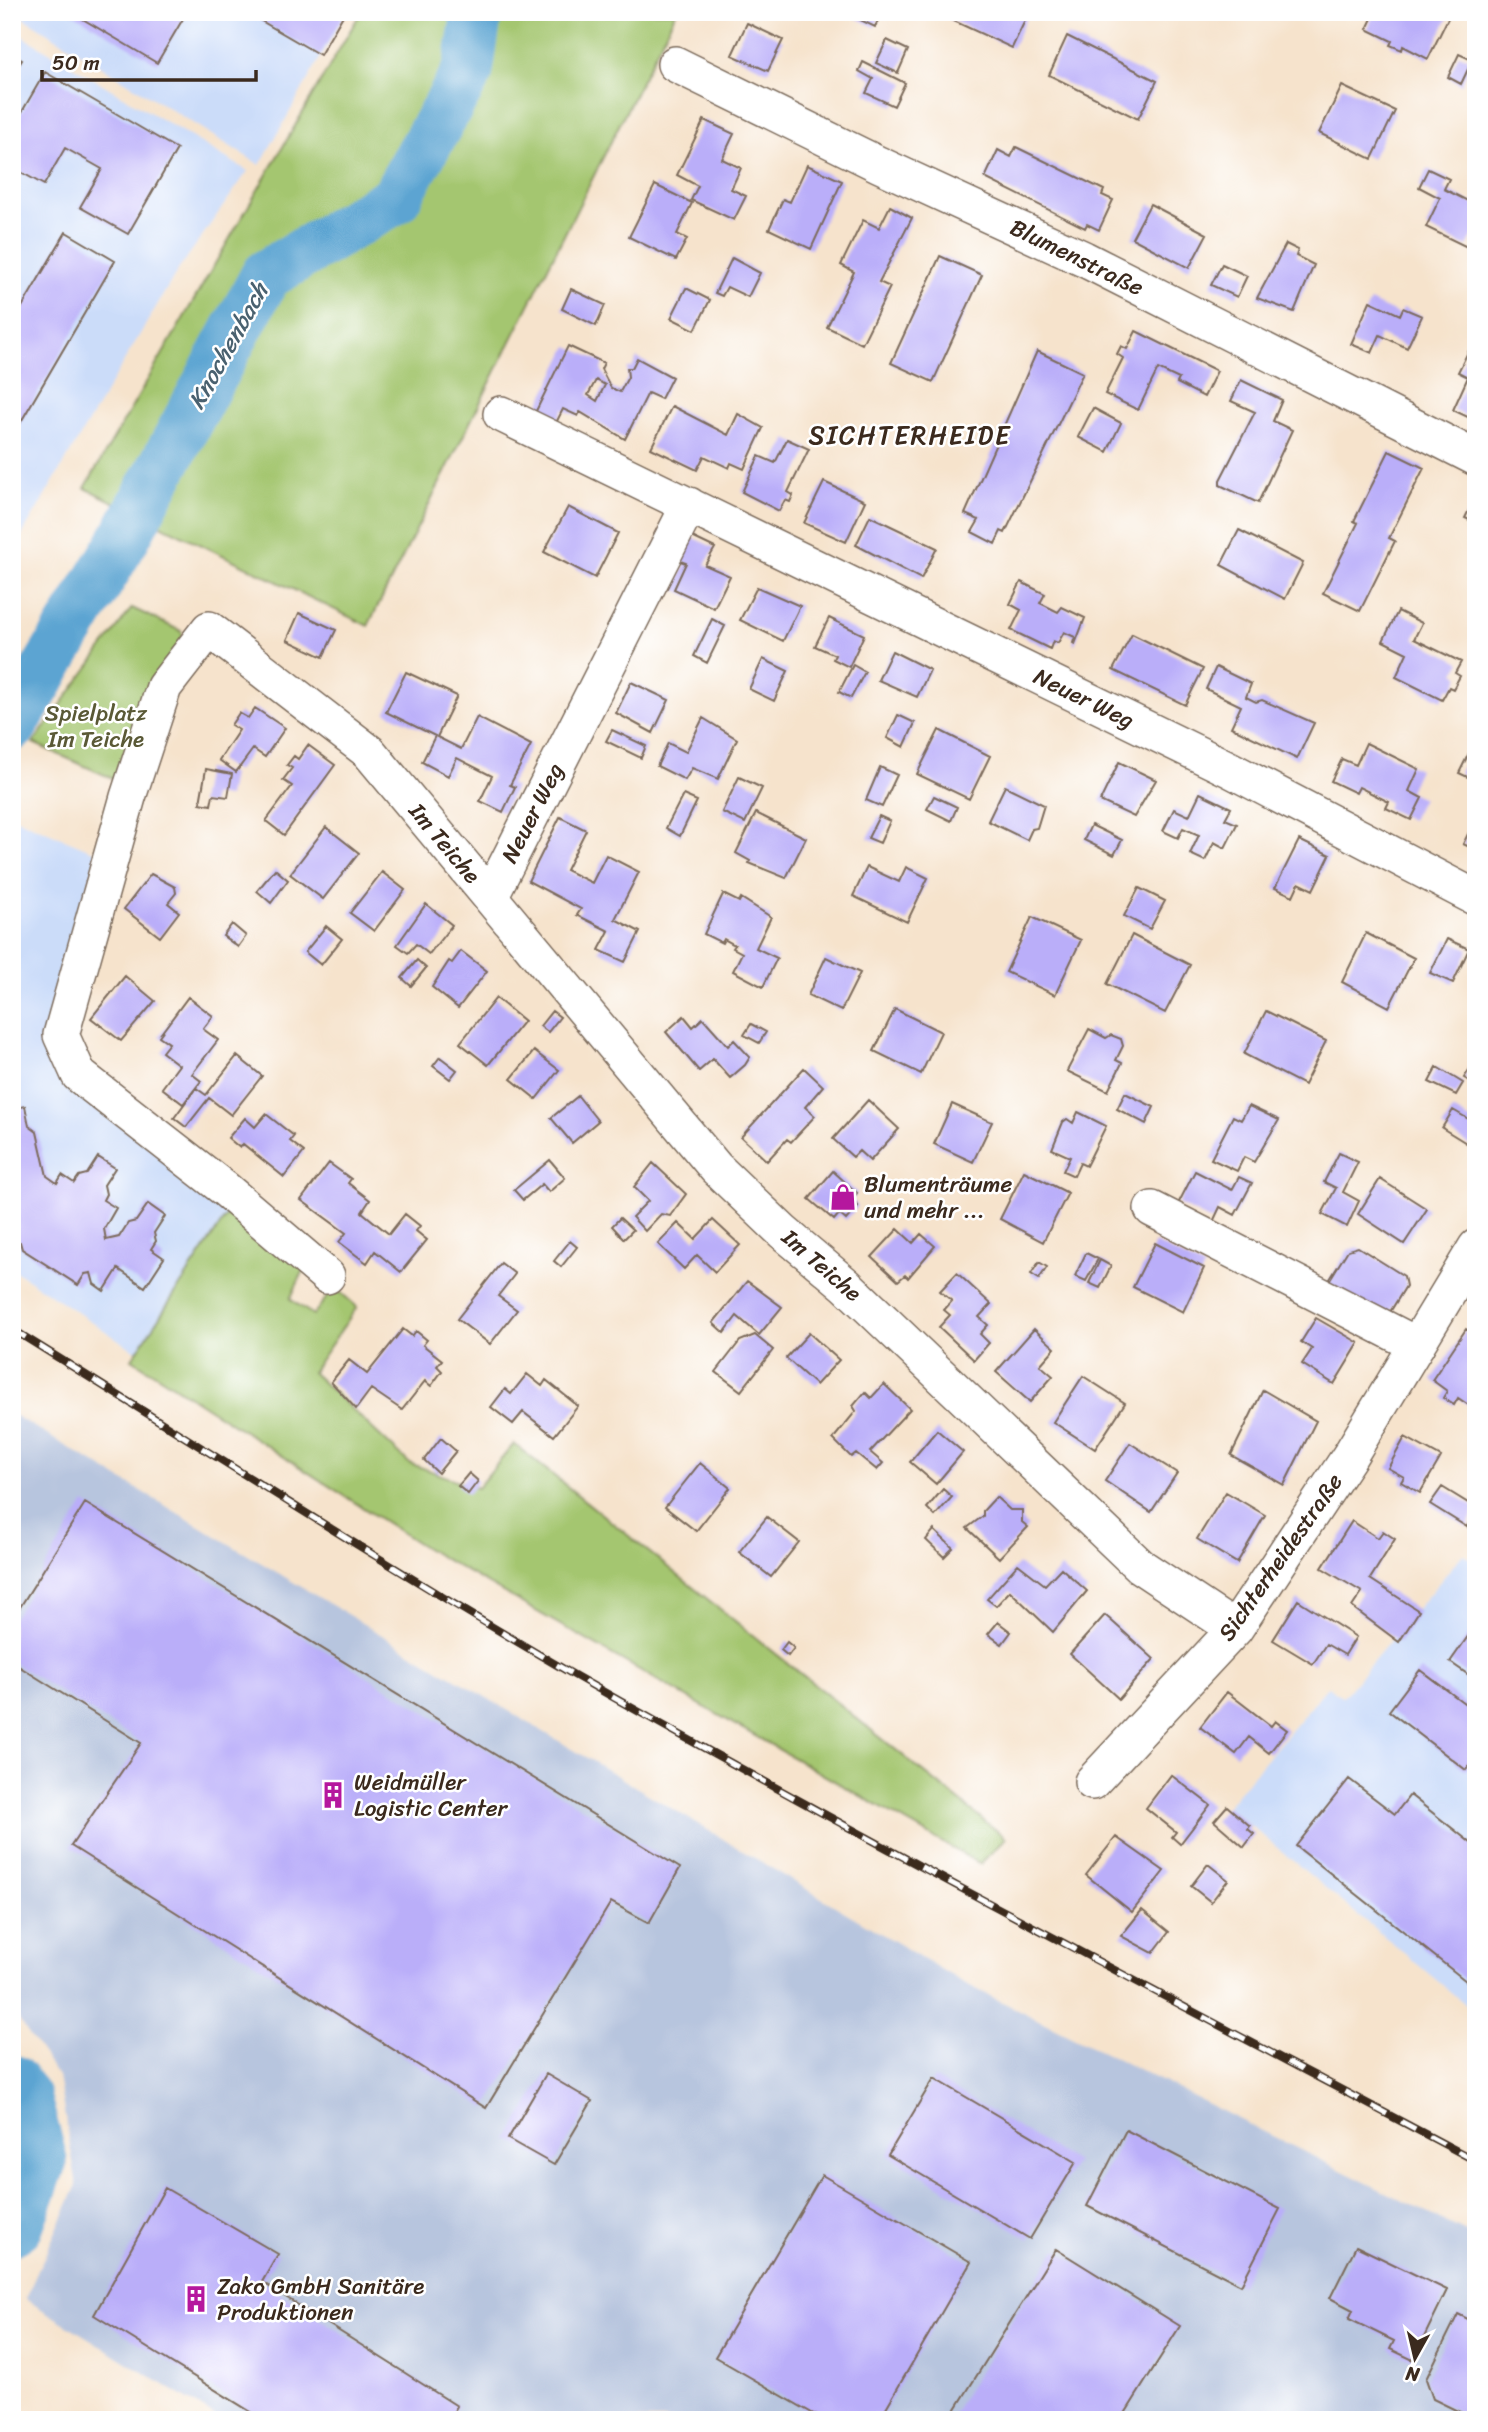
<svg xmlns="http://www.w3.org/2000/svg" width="1488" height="2432" font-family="Sriracha,sans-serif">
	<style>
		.built { fill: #cbdcf9 }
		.industrial { fill: #b7c5de }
		.green { fill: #a4c66f; stroke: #707846; stroke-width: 2 }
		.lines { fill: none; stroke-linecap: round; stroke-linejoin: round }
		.river { stroke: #5ba4d2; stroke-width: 51 }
		.building { fill: #baaef9; fill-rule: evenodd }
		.minor-casing { stroke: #7c6b5b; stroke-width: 38 }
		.minor { stroke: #fff; stroke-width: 35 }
		.rail-casing { stroke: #3b2a1e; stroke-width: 8 }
		.rail { stroke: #fff; stroke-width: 5; stroke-dasharray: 16; stroke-linecap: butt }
		.labels { text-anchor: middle; stroke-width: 5; stroke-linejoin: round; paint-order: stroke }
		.street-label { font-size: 23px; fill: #3b2a1e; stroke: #fff }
		.park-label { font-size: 23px; fill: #5a5936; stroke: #fff }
		.poi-label { font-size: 23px; fill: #3b2a1e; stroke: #fff; text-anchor: start }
		.water-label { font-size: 24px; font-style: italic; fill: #49616f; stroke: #fff }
		.quarter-label { font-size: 26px; letter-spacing: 2px; fill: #3b2a1e; stroke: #fff }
	</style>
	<rect width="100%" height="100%" fill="#fff"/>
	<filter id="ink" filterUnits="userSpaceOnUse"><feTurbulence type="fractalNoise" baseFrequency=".0143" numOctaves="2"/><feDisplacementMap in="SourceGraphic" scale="14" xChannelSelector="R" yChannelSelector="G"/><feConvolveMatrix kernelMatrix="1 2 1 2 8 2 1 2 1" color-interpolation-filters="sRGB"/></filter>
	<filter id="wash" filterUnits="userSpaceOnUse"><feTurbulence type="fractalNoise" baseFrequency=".00686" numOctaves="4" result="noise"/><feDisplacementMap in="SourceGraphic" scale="28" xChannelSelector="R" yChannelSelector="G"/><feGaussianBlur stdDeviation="1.57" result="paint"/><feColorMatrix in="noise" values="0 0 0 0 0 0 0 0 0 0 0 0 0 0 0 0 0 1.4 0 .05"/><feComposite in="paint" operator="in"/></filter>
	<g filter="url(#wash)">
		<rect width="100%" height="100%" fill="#f6e3cc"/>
		<path class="built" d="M14,12H346L260,165Z
			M12,30L248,171L176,273L12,552Z
			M12,817L98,853L49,1024L230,1210L137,1352L12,1269Z
			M1463,1554L1476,1563V2013L1227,1806L1328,1686L1343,1697Z"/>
		<path class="industrial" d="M12,1414L962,1982L1476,2237V2420H221L25,2299L77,2185L58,2077L12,2010Z"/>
		<path class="green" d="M361,12H676L368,626L85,488Z
			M132,608L181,631L183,636L118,781L33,743Z
			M230,1210L307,1264L290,1299L313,1315L331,1292L339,1291L357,1307L312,1372L409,1463L477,1488L514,1444L1006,1838L980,1864L427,1549L132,1359Z"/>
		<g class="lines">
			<path class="river" d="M12,726L123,541L266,275L395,199L468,71L477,12
				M12,2080L25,2096L42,2160L18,2226L12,2230"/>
		</g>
		<g id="blocks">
			<path class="building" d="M71,12H187L157,63Z
				M246,12H345L320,55Z
				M854,12H882L875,27L852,16Z
				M945,12H1029L1012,48L943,16Z
				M1375,12H1451L1428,59L1403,46L1402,50L1390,45L1392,41L1367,29Z
				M747,23L783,40L768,71L732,55Z
				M1067,36L1157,81L1138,119L1049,75Z
				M887,40L908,50L898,73L876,63Z
				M1476,52V70L1469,67L1461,84L1448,77L1459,54L1472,60Z
				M12,54L22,60L12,76Z
				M863,62L905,83L894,106L866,93L873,79L859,71Z
				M45,72L177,149L128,234L80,207L102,169L65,148L44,185L12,167V129Z
				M1342,86L1395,111L1372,159L1319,133Z
				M704,120L734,134L722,159L741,168L731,189L746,196L734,220L691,200L698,186L677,175Z
				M1016,147L1104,190L1102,195L1113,200L1099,230L1087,224L1085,228L985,178L998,150L1011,157Z
				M807,165L842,181L811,249L769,229L783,199L790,202Z
				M1428,169L1449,179L1444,189L1476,205V230L1467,247L1426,227L1440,198L1419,187Z
				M655,185L692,203L677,234L687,239L676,260L629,237Z
				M1150,204L1207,234L1189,268L1132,238Z
				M890,206L912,218L879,282L890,287L862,344L827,327L854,272L841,265L863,220L879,228Z
				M66,232L115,261L12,437V324Z
				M1286,244L1298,250L1296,256L1314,265L1294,312L1257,298Z
				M940,256L982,275L933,382L891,363Z
				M732,258L760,273L748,297L727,287L722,296L715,293Z
				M1222,264L1247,276L1237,297L1211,285Z
				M686,288L710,300L695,330L671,318Z
				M571,289L605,305L596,326L562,309Z
				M1370,301L1400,315L1403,308L1422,316L1407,348L1380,335L1372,353L1351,344Z
				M1136,331L1217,371L1204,397L1177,383L1179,379L1158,369L1138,410L1105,394L1123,358L1117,354L1121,346L1127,349Z
				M568,346L604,363L601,369L611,388L620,392L628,377L627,368H632L637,358L672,377L661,399L648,393L625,439L580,412L578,416L563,409L555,425L534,415ZM596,380L605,385L597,401L588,395Z
				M1470,348L1476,351V421L1453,410L1468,377L1458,372Z
				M1037,351L1083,373L1005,533L1001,531L995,544L972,532L979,520L965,514Z
				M1241,380L1282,400L1273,421L1292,430L1258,503L1220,485V480L1255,412L1231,401Z
				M672,406L728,435L738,414L763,428L744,469L731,463L729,468L704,456L697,470L651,448Z
				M1093,408L1121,423L1107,452L1078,437Z
				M787,439L809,449L788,492L793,495L790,502L785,500L779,511L742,492L759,456L775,463Z
				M1389,451L1424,468L1389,538L1395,541L1360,611L1323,593L1358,523L1354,521Z
				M824,482L865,501L846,542L804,523Z
				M1476,496V523L1465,518Z
				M568,507L618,533L595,578L544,552Z
				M870,516L937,548L921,579L856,545Z
				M1239,530L1303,563L1285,599L1221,565Z
				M692,537L715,548L705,565L730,576L714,608L674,589L686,563L680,561Z
				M1021,582L1045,594L1040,603L1058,612L1062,607L1085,618L1075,644L1073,643L1075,637L1064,632L1058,643L1053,641L1050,649L1011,630L1021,610L1010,604Z
				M757,587L800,606L783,641L740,620Z
				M1398,611L1422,623L1414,639L1461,662L1455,673L1460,676L1453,689L1449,687L1442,700L1396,677L1407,653L1383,641Z
				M299,613L336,630L323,657L287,640Z
				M829,618L864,635L849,667L833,659L835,655L815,646Z
				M712,619L725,626L707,663L694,656Z
				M1132,634L1203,669L1185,705L1113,670Z
				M892,651L930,670L917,697L878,680Z
				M763,659L788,671L774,701L749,689Z
				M853,665L865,672L851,698L839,692Z
				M1216,667L1251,684L1246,697L1256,702L1262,700L1314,723L1297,759L1231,727L1241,706L1206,689Z
				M406,672L457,696L437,737L461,749L477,717L531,745L510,785L515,787L503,812L480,801L492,776L457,758L448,776L422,762L435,736L386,712Z
				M631,682L669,700L653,733L616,713Z
				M255,708L285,728L265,757L253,749L236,772L219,760L239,730L231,725L239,713L248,718Z
				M898,715L915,723L904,747L887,738Z
				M703,718L737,739L718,779L692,768L685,780L657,766L668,743L686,752Z
				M612,730L646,746L641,758L606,741Z
				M939,730L990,756L969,799L917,774Z
				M1366,743L1419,769L1409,791L1422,798L1411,820L1386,808L1389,802L1359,787L1356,793L1331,781L1342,759L1356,765Z
				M308,745L335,765L284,835L266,821L292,786L283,780L292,768L287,765L294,756L298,759Z
				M1472,747L1476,748V781L1459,773Z
				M1119,762L1156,780L1134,817L1100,801Z
				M880,767L897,775L882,807L866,800Z
				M206,769L232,774L228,797L213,795L211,805L200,803Z
				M739,777L762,788L745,823L722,812Z
				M1005,786L1044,805L1037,828L1032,829L1027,840L988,821Z
				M1200,793L1231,808L1225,819L1237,824L1225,848L1214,842L1205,861L1190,854L1199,835L1183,828L1178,838L1163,831L1174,809L1189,816Z
				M683,795L697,801L680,836L666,828Z
				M934,796L957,807L951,821L927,809Z
				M756,813L806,838L786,878L749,863L750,861L736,853Z
				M879,816L890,821L880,843L868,838Z
				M560,817L586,830L566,870L592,883L606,855L639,872L615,919L640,932L625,962L599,950L609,931L577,915L581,909L528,881Z
				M1476,818V850L1463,844Z
				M1091,825L1122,840L1114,855L1084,840Z
				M326,827L359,853L323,899L290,874Z
				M1299,840L1330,855L1313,890L1299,883L1293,896L1275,888Z
				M867,867L899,882L906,867L928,878L907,922L853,896Z
				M275,869L288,880L271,903L257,891Z
				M382,872L405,890L374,931L350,913Z
				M151,874L175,887L176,893L168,903L179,912L160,937L124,909Z
				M1139,888L1165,901L1150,929L1124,916Z
				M723,894L739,902L741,898L771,917L756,948L777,958L763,987L733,971L742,953L733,948L735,945L724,939L722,943L704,934Z
				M426,904L452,925L429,954L416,944L408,953L397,945Z
				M1032,917L1081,940L1055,995L1006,972Z
				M232,924L246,936L238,947L223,936Z
				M326,926L342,939L321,965L305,952Z
				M1366,933L1414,958L1389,1007L1342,982Z
				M1132,935L1190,965L1165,1013L1107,984Z
				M1447,939L1469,949L1453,983L1430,973Z
				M461,951L487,971L458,1008L432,987L449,961L452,963Z
				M826,957L860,973L841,1011L808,995Z
				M417,960L426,968L411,986L402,978Z
				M125,976L155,1001L121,1041L91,1018Z
				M188,997L213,1016L203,1029L218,1040L192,1074L201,1081L183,1104L162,1088L179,1065L162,1052L169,1043L159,1036Z
				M496,998L524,1021L488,1065L460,1043Z
				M895,1009L941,1032L921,1074L874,1051Z
				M552,1011L560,1017L548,1032L540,1026Z
				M1266,1011L1326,1041L1304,1085L1244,1054Z
				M684,1016L693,1027L703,1018L728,1046L734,1040L750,1057L745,1065L730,1078L713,1059L699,1071L666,1032Z
				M751,1024L766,1032L759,1043L744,1035Z
				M1089,1029L1106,1038L1111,1035L1121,1039L1123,1046L1116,1060L1122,1063L1108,1091L1067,1071Z
				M534,1051L559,1070L536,1099L511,1079Z
				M237,1056L262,1076L231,1115L209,1098L186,1127L174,1118L196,1088L206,1095Z
				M440,1057L457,1070L450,1079L433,1066Z
				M1476,1059V1085L1464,1078Z
				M1437,1067L1463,1083L1456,1095L1429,1082Z
				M804,1068L823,1086L805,1107L815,1116L791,1142L787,1139L767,1161L741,1137Z
				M1125,1093L1154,1107L1146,1124L1117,1109Z
				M578,1096L598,1121L572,1143L551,1118Z
				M868,1100L899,1129L870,1161L859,1151L853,1157L833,1139Z
				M952,1104L992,1122L973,1162L934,1144Z
				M25,1106L29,1126L37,1132L47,1176L57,1183L62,1175L74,1183L79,1176L87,1174L98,1157L115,1168L104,1185L106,1194L103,1200L116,1208L104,1229L106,1240L119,1237L128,1223L136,1221L148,1204L165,1216L154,1233L156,1241L151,1249L164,1258L145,1287L118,1269L104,1291L94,1284L91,1273L85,1274L78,1285L22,1249L20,1242L12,1243V1109Z
				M1249,1106L1279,1120L1254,1162L1244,1157L1237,1171L1211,1159L1233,1116L1241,1120Z
				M1453,1110L1470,1120L1476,1110V1149L1442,1128Z
				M1078,1112L1106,1126L1086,1166L1080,1163L1074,1176L1063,1171L1070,1157L1052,1149L1063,1122L1067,1119L1073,1123Z
				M266,1114L294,1136L290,1141L304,1152L284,1177L243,1144L240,1148L228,1138L245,1118L255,1127Z
				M1339,1153L1358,1162L1343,1192L1359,1201L1347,1227L1322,1214L1336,1188L1324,1182Z
				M550,1160L565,1178L549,1192L542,1184L523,1200L514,1190Z
				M329,1163L351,1179L348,1183L370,1200L362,1212L389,1234L405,1214L420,1226L416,1231L427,1240L401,1272L375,1251L367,1263L356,1255L339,1242L346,1233L301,1200Z
				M653,1163L686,1194L670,1216L661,1214L645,1231L632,1217L648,1201L634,1187Z
				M833,1171L857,1193L852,1200L858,1206L846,1220L839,1214L834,1220L809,1199Z
				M1024,1171L1068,1193L1043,1242L1000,1219Z
				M1195,1171L1232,1190L1239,1177L1252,1183L1235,1215L1220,1207L1213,1222L1178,1204Z
				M1380,1179L1427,1209L1404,1244L1358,1214Z
				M620,1218L633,1230L624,1239L612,1226Z
				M713,1220L740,1245L715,1272L697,1255L684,1269L658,1244L678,1223L695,1239Z
				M898,1229L913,1243L921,1234L935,1246L908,1278L905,1275L898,1281L872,1257Z
				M570,1241L577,1247L561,1267L554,1261Z
				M1155,1243L1204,1268L1183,1312L1133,1287Z
				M1358,1247L1404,1276L1406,1286L1385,1320L1327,1284L1348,1250Z
				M1086,1253L1098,1259L1086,1281L1075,1276Z
				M1100,1260L1111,1266L1100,1288L1089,1283Z
				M1039,1262L1047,1267L1039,1279L1031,1274Z
				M501,1263L515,1274L498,1296L517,1310L490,1344L457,1319Z
				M957,1273L991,1304L979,1317L988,1325L980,1334L989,1343L974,1360L939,1327L950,1315L944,1310L952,1301L940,1291Z
				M747,1281L782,1307L759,1335L737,1316L724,1333L713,1323Z
				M1316,1318L1359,1343L1334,1384L1302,1364L1312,1349L1301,1342Z
				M403,1329L412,1336L416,1331L427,1340L423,1345L442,1360L437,1366L442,1371L431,1386L425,1381L402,1410L371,1389L356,1409L331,1382L349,1360L367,1374Z
				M1034,1329L1055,1348L1040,1365L1053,1376L1030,1402L996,1372Z
				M1466,1329L1476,1335V1403L1473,1408L1458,1398L1454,1405L1443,1398L1447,1391L1432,1380Z
				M809,1333L839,1360L816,1385L786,1358Z
				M755,1335L773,1350L741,1391L716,1372L740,1341Z
				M527,1374L542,1386L546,1380L578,1406L554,1436L523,1412L513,1424L491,1407L505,1389L511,1394Z
				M1083,1376L1125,1403L1095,1449L1053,1422Z
				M884,1384L910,1409L870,1452L883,1463L877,1470L856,1453L851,1457L833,1439L856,1411L853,1406L865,1392L871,1398Z
				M1263,1390L1316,1421L1284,1485L1231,1455Z
				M937,1430L963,1452L936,1484L910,1462Z
				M1405,1437L1441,1457L1420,1493L1401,1482L1404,1477L1388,1468Z
				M441,1438L456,1451L438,1473L424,1460Z
				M1130,1443L1177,1473L1151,1512L1105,1481Z
				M700,1463L730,1488L696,1531L665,1507Z
				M469,1473L478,1481L468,1494L458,1486Z
				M1442,1487L1476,1508L1467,1527L1430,1504Z
				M943,1489L952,1497L935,1516L927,1508Z
				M1226,1492L1265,1515L1237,1563L1197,1539Z
				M996,1497L1010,1510H1022V1522L1028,1527L999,1558L967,1528L983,1516V1511Z
				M85,1503L680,1868L649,1923L611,1902L486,2108L71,1846L141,1743L12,1662V1620Z
				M767,1517L799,1542L771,1577L739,1552Z
				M1352,1521L1378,1538L1383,1531L1395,1539L1370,1579L1419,1611L1399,1642L1352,1607L1362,1592L1322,1568Z
				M934,1530L953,1548L944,1557L926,1540Z
				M1018,1564L1045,1585L1061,1568L1087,1591L1053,1632L1010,1591L996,1606L987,1599Z
				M1298,1600L1356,1637L1345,1655L1326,1644L1313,1664L1273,1640Z
				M1105,1615L1154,1659L1119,1699L1070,1654Z
				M998,1622L1011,1632L1002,1644L988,1634Z
				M1476,1625V1680L1450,1662Z
				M787,1642L794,1648L788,1656L781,1650Z
				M1420,1670L1476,1712V1757L1466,1770L1389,1711Z
				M1227,1692L1271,1726L1275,1721L1287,1730L1269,1753L1249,1737L1236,1754L1200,1727Z
				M1171,1775L1210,1805L1180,1844L1172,1837L1176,1832L1146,1808Z
				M1349,1779L1395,1814L1410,1795L1476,1847V1989L1296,1846Z
				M1227,1806L1250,1826L1248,1829L1254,1834L1244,1847L1214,1821Z
				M1116,1837L1164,1871L1132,1912L1086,1875Z
				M1208,1864L1228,1880L1211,1902L1191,1886Z
				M1142,1910L1169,1932L1153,1953L1121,1936Z
				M546,2074L592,2101L554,2165L508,2139Z
				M934,2078L1076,2162L1030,2239L888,2155Z
				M1126,2130L1280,2209L1241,2285L1087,2206Z
				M822,2175L971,2262L879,2420H824L715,2357Z
				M165,2188L278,2254L262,2282L457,2406L449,2420H264L94,2315Z
				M1356,2246L1447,2290L1413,2360L1390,2349L1394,2341L1349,2319L1353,2310L1330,2298Z
				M1056,2249L1180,2326L1121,2420H949Z
				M1458,2314L1476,2323V2420L1433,2399L1426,2379Z"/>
		</g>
	</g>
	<g filter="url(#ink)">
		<use href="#blocks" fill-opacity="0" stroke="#7c6b5b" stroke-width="2"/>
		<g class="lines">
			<defs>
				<path id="minor" d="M675,64L878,164L1084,259L1476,458
					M501,414L1229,769L1476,898
					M490,897L689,505
					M1152,1209L1417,1345
					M327,1276L225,1189L79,1075L61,1035L128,797L164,687L209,629L369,752L716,1168L783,1232L846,1285L1140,1566L1235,1629
					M1092,1782L1235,1629L1349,1457L1476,1247"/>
			</defs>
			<use href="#minor" class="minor-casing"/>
			<use href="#minor" class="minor"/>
			<defs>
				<path id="rail" d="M12,1329C199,1445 384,1565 574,1675C871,1844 1174,2001 1476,2161"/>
			</defs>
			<use href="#rail" class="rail-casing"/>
			<use href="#rail" class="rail"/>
		</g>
	</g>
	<defs>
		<symbol id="shop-bare" viewBox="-9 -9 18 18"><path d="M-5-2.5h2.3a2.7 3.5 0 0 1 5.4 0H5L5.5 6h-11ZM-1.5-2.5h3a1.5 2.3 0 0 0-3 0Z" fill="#b5179e" stroke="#fff" stroke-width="2.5" paint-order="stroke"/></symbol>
		<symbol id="building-bare" viewBox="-9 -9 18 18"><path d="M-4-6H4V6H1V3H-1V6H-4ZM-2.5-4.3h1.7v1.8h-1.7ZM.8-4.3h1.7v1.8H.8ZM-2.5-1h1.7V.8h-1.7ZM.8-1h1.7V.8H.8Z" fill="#b5179e" stroke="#fff" stroke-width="2.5" paint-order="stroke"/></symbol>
	</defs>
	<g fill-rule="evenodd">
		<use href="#shop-bare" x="824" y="1178" width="38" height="38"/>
		<use href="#building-bare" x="314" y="1776" width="38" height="38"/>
		<use href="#building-bare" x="177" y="2280" width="38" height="38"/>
	</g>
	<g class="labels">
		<g class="street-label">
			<text transform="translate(1077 257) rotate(26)" y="8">Blumenstraße</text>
			<text transform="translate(1084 698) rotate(26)" y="8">Neuer Weg</text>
			<text transform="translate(532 813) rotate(-63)" y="8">Neuer Weg</text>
			<text transform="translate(445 843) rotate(50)" y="8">Im Teiche</text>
			<text transform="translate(822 1265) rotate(41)" y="8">Im Teiche</text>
			<text transform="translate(1280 1557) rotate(-55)" y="8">Sichterheidestraße</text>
		</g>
		<g class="park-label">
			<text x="96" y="721">Spielplatz<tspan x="96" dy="26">Im Teiche</tspan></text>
		</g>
		<g class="poi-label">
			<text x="864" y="1192">Blumenträume<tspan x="864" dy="26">und mehr ...</tspan></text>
			<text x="354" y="1790">Weidmüller<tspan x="354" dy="26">Logistic Center</tspan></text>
			<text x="217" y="2294">Zako GmbH Sanitäre<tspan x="217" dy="26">Produktionen</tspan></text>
		</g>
		<g class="water-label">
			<text transform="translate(228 346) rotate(-61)" y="8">Knochenbach</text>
		</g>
		<g class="quarter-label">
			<text x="910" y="444">SICHTERHEIDE</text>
		</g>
	</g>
	<rect width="1488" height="2432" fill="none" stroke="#fff" stroke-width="42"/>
	<g transform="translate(1415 2358) rotate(188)" stroke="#ffffff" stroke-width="5" paint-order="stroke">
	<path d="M0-5L12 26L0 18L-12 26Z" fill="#3b2a1e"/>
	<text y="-10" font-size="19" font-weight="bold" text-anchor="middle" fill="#3b2a1e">N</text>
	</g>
	<path d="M42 70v10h214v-10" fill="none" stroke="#3b2a1e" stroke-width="3.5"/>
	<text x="52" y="70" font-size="21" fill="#3b2a1e" stroke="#ffffff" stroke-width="5" paint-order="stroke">50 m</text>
</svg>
